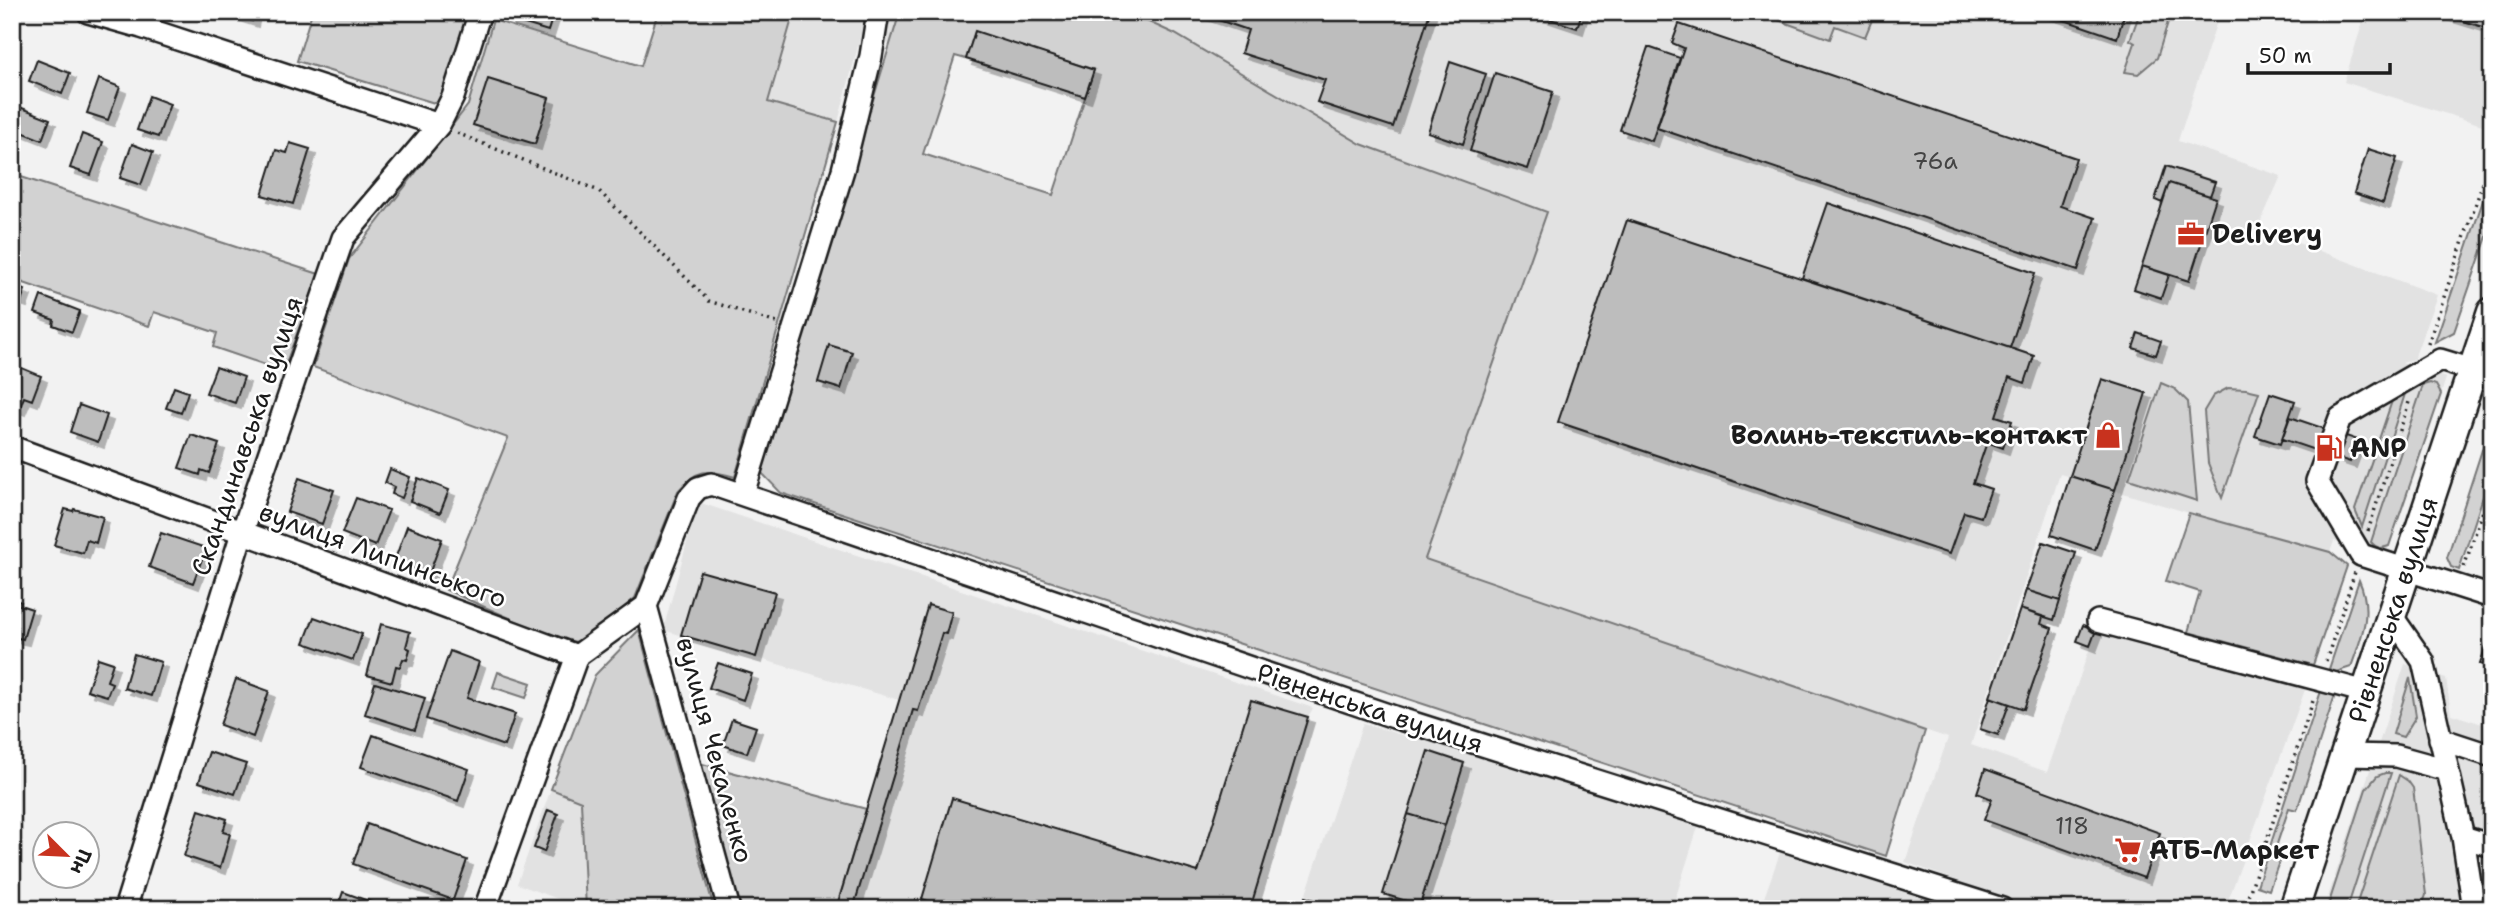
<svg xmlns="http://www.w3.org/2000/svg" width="2504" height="921" font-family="'Shantell Sans',sans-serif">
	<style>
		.built { fill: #e2e2e2 }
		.green { fill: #d2d2d2; stroke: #777; stroke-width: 2; fill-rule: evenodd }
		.building { fill: #bdbdbd; stroke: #1c1c1c; stroke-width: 2; filter: url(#shadow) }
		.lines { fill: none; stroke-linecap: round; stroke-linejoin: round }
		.minor-casing { stroke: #1c1c1c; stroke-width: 26 }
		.major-casing { stroke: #1c1c1c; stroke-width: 33 }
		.path { stroke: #1c1c1c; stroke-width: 3.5; stroke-dasharray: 2 5; stroke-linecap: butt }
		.minor { stroke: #fff; stroke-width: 21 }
		.major { stroke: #fff; stroke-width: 28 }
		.labels { text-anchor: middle; stroke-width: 5; stroke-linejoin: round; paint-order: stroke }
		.number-label { font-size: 23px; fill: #444 }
		.poi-label { font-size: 26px; font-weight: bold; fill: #1c1c1c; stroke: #fff; text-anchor: start }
		.street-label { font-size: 26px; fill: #1c1c1c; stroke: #fff }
	</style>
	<defs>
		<filter id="shadow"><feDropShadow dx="6" dy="6" stdDeviation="0" flood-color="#0004"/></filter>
	</defs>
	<rect width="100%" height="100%" fill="#f2f2f2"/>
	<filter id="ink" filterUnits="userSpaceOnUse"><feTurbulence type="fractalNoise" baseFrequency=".0143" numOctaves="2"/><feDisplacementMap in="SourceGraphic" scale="14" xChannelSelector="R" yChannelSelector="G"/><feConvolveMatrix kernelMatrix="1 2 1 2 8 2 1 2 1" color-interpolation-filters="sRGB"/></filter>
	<g filter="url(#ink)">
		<path class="built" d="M795,12H900L890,44L861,35L838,122L768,102Z
			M1127,12H2220L2178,141L2281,176L2258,228L2437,295L2414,359L2402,363L2446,378L2441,394L2385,558L2334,541L2330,552L2189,513L2060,474L1971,745L2047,772L2096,630L2306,687L2225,909H2035L1905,862L1948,738L1425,559L1547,212L1361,144L1175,34Z
			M2366,12H2492V128L2344,82Z
			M698,502L1313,708L1308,717L1250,909H836L899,700L663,630Z
			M2405,664L2446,678L2451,714L2492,727V909H2324Z
			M1363,723L1411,738L1412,735L1698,827L1672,909H1301Z
			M551,789L581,801L586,909L517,884Z
			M1781,850L1963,909H1760Z"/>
		<path class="green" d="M312,12H473L447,95L438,104L297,61Z
			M658,12H794L768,102L838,122L735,477C707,469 697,468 678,491L635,598L584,642L562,641L446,590L508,438L313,367L349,259L468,105L493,20L641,66Z
			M900,12H1127L1175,34L1361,144L1547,212L1425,559L1925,731L1886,856L781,493L759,470ZM975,32L1094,70L1053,195L923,154L955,56L966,59Z
			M1756,12H1864L1874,15L1865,37L1835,26L1830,39Z
			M2140,12H2171L2157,58L2138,74L2125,72L2135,43L2130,40Z
			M12,174L319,274L283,371L213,347L217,333L154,312L149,326L12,279Z
			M2492,174V222L2454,332L2435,342Z
			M2161,383L2175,389L2188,402L2197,501L2129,479Z
			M2430,383L2436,385L2441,394L2389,546C2381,549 2377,549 2371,542L2423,385Z
			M2228,388L2246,389L2259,392L2222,498L2208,463L2204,411L2213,396Z
			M2405,394L2362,527L2355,510L2392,401Z
			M2492,419V469L2459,570L2451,567L2447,558Z
			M2189,513L2330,552L2347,566L2313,665L2188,632L2200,592L2166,581Z
			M2359,580C2373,612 2362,636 2351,667L2336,672L2329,669Z
			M639,630L714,909H586L581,801L551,789L595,675Z
			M498,672L531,683L526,698L493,687Z
			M2410,678L2416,716L2403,737L2393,734Z
			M2322,688L2336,692L2297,810L2289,808L2274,853L2281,856L2269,890L2257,886Z
			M699,763L866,809L836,909H739Z
			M2385,773H2391L2347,909H2327L2366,789L2377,776Z
			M2399,775L2408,781L2413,788L2426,895L2421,909H2355Z"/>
		<path class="building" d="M224,12H254L252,21Z
			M511,12H554L548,31L509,19Z
			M1195,12H1430L1393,127L1317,102L1325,80L1241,53L1248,30Z
			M1529,12H1582L1577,28Z
			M2041,12H2125L2117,38Z
			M2434,12H2491L2486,28Z
			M1679,24L2076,158L2060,206L2095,218L2078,270L1657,128L1684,48L1672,43Z
			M975,31L1094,70L1085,97L966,59Z
			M1648,47L1680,58L1652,141L1620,130Z
			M37,60L70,73L62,94L29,81Z
			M1450,62L1486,74L1463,144L1428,132Z
			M1495,73L1553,92L1528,169L1470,151Z
			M99,79L120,87L108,120L87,113Z
			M488,79L549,98L535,144L473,125Z
			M149,96L170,104L158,137L137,130Z
			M17,106L50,119L42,140L12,128V118Z
			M82,134L103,142L91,175L70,168Z
			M290,143L310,149L293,204L262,195L276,150L287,153Z
			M132,144L153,152L141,185L120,178Z
			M2368,149L2397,158L2383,203L2354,193Z
			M2166,166L2215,182L2210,196L2169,183L2162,203L2155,200Z
			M2169,183L2216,198L2189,281L2142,266Z
			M1828,203L2035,273L2010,348L1802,278Z
			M1627,220L2034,356L2025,383L2009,377L1996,416L2012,421L2003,448L1987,442L1973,483L1991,489L1981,517L1964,512L1949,554L1558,422Z
			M2142,266L2169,275L2161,298L2134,289Z
			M12,285L25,290L21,301L12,298Z
			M41,296L80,311L72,332L53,325L54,320L35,313Z
			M2138,333L2161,341L2156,355L2133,348Z
			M829,345L852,352L841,389L818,382Z
			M12,364L41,376L32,400L24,397L19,409L12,406Z
			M216,367L244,377L235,403L206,393Z
			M2102,379L2146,393L2115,490L2070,476Z
			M174,387L188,392L181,413L166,408Z
			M2270,393L2295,401L2280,444L2255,436Z
			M79,405L107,415L98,442L70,432Z
			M2290,417L2358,440L2350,462L2282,439Z
			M191,435L219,444L209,473L201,470L200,475L179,468Z
			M390,469L410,477L402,498L392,494L394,487L385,483Z
			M2070,476L2115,490L2095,550L2051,535Z
			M299,478L334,490L322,524L287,512Z
			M418,478L449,490L440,513L410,501Z
			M356,498L389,510L375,546L342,533Z
			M65,509L73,511L74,509L103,517L96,543L87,540L83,553L54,545Z
			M407,526L442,539L429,574L394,562Z
			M161,533L206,548L193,583L149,567Z
			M2043,542L2076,553L2060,601L2026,590Z
			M700,571L775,592L756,657L681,635Z
			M2026,590L2060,601L2054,620L2020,609Z
			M12,599L21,602L20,605L32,609L23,639L12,637Z
			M928,605L952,612L946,634L942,633L918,711L913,710L853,909H836Z
			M2020,609L2043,617L2041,624L2052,628L2024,709L1990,697Z
			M314,617L362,634L353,660L304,643Z
			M381,624L410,632L406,647L410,649L407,660L403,659L400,667L396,666L392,682L367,675Z
			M2083,625L2096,630L2090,646L2077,641Z
			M2491,630H2492V668L2480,664Z
			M450,651L479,662L467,698L515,714L504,746L426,719Z
			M134,654L161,662L151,696L124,688Z
			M98,658L113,663L107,681L112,683L107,696L87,690Z
			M718,663L752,674L743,700L709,688Z
			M236,679L269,691L253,737L220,725Z
			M375,683L425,698L415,730L365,714Z
			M1990,697L2009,704L1998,735L1980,729Z
			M1251,700L1308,717L1250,909H954L922,899L952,798L1198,872Z
			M732,719L756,727L747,753L723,745Z
			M373,735L469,769L458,801L361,767Z
			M1428,751L1464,763L1445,825L1408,814Z
			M209,752L246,764L235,794L199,782Z
			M1985,769L2160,833L2144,878L1984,820L1992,799L1977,793Z
			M199,810L227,819L223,832L230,834L220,868L184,856Z
			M548,810L558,814L544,852L534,848Z
			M1408,814L1445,825L1420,905L1383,894Z
			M367,824L467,860L453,900L353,864Z
			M343,892L391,909H337Z
			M1305,897L1325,904L1323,909H1301Z"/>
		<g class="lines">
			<defs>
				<path id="minor" d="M88,12L141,27L145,12
					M141,27L439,125
					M2473,370L2440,360L2340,418L2317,481L2361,555L2492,597
					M12,447L577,656
					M743,494L843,170L871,56L878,12
					M646,606L729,909
					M2391,615L2423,661L2463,837L2474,909
					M2098,621L2366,692
					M577,656L646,606L689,498L698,488L711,484L1394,717L2002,909
					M2440,739L2492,756
					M2345,755L2396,756L2447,770
					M2463,837L2492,846
					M125,909L242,533L343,238L439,125L453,97L480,12
					M485,909L577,656"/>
				<path id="major" d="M2294,909L2492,312"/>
			</defs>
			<use href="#minor" class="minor-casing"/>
			<use href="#major" class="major-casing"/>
			<path class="path" d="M457,133L599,191L709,301L777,323
				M2428,344L2492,156
				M2368,531L2409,402
				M2464,567L2492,484
				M2326,661L2355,572
				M2244,909L2314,698"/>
			<use href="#minor" class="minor"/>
			<use href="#major" class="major"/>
		</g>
	</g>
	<defs>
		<symbol id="office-bare" viewBox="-9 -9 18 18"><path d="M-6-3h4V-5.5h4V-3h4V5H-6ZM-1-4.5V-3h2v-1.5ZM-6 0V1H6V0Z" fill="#c8321e" stroke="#fff" stroke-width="2.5" paint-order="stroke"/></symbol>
		<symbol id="shop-bare" viewBox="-9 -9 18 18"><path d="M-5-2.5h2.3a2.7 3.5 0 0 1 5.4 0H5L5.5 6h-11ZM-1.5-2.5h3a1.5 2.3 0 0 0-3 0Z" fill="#c8321e" stroke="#fff" stroke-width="2.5" paint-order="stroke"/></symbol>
		<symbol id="fuel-bare" viewBox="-9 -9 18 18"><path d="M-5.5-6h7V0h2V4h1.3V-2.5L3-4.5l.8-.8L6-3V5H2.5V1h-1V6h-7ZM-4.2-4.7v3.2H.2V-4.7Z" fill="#c8321e" stroke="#fff" stroke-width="2.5" paint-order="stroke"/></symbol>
		<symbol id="supermarket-bare" viewBox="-9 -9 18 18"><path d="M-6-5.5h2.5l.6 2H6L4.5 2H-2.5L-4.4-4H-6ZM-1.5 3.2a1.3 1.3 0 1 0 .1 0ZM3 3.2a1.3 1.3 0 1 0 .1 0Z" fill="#c8321e" stroke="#fff" stroke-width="2.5" paint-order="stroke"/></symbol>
	</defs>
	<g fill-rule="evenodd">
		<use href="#office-bare" x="2172" y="215" width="38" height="38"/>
		<use href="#shop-bare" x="2089" y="416" width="38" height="38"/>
		<use href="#fuel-bare" x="2310" y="429" width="38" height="38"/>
		<use href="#supermarket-bare" x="2109" y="831" width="38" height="38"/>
	</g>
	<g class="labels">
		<g class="number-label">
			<text x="1935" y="169">76а</text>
			<text x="2072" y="834">118</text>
		</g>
		<g class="poi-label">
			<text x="2212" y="243">Delivery</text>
			<text x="2087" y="444" text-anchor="end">Волинь-текстиль-контакт</text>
			<text x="2350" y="457">ANP</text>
			<text x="2149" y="859">АТБ-Маркет</text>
		</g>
		<g class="street-label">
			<text transform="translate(247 436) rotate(-71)" y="9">Скандинавська вулиця</text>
			<text transform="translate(383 555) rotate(20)" y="9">вулиця Липинського</text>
			<text transform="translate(2393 610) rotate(-72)" y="9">Рівненська вулиця</text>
			<text transform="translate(1370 708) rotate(18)" y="9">Рівненська вулиця</text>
			<text transform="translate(715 750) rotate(75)" y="9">вулиця Чекаленко</text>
		</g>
	</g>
	<rect width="2504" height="921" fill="none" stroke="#fff" stroke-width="42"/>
	<rect x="21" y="21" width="2462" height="879" fill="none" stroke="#1c1c1c" stroke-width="2.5" filter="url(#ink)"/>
	<g transform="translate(66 855) rotate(114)"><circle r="33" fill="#ffffff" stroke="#a4a4a4" stroke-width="2"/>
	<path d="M0-5L12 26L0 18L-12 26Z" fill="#c8321e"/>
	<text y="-10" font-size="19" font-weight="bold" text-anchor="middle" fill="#1c1c1c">Пн</text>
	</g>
	<path d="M2248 63v10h142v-10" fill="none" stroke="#1c1c1c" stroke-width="3.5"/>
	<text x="2259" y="63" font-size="21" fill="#1c1c1c" stroke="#ffffff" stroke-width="5" paint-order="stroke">50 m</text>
</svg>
